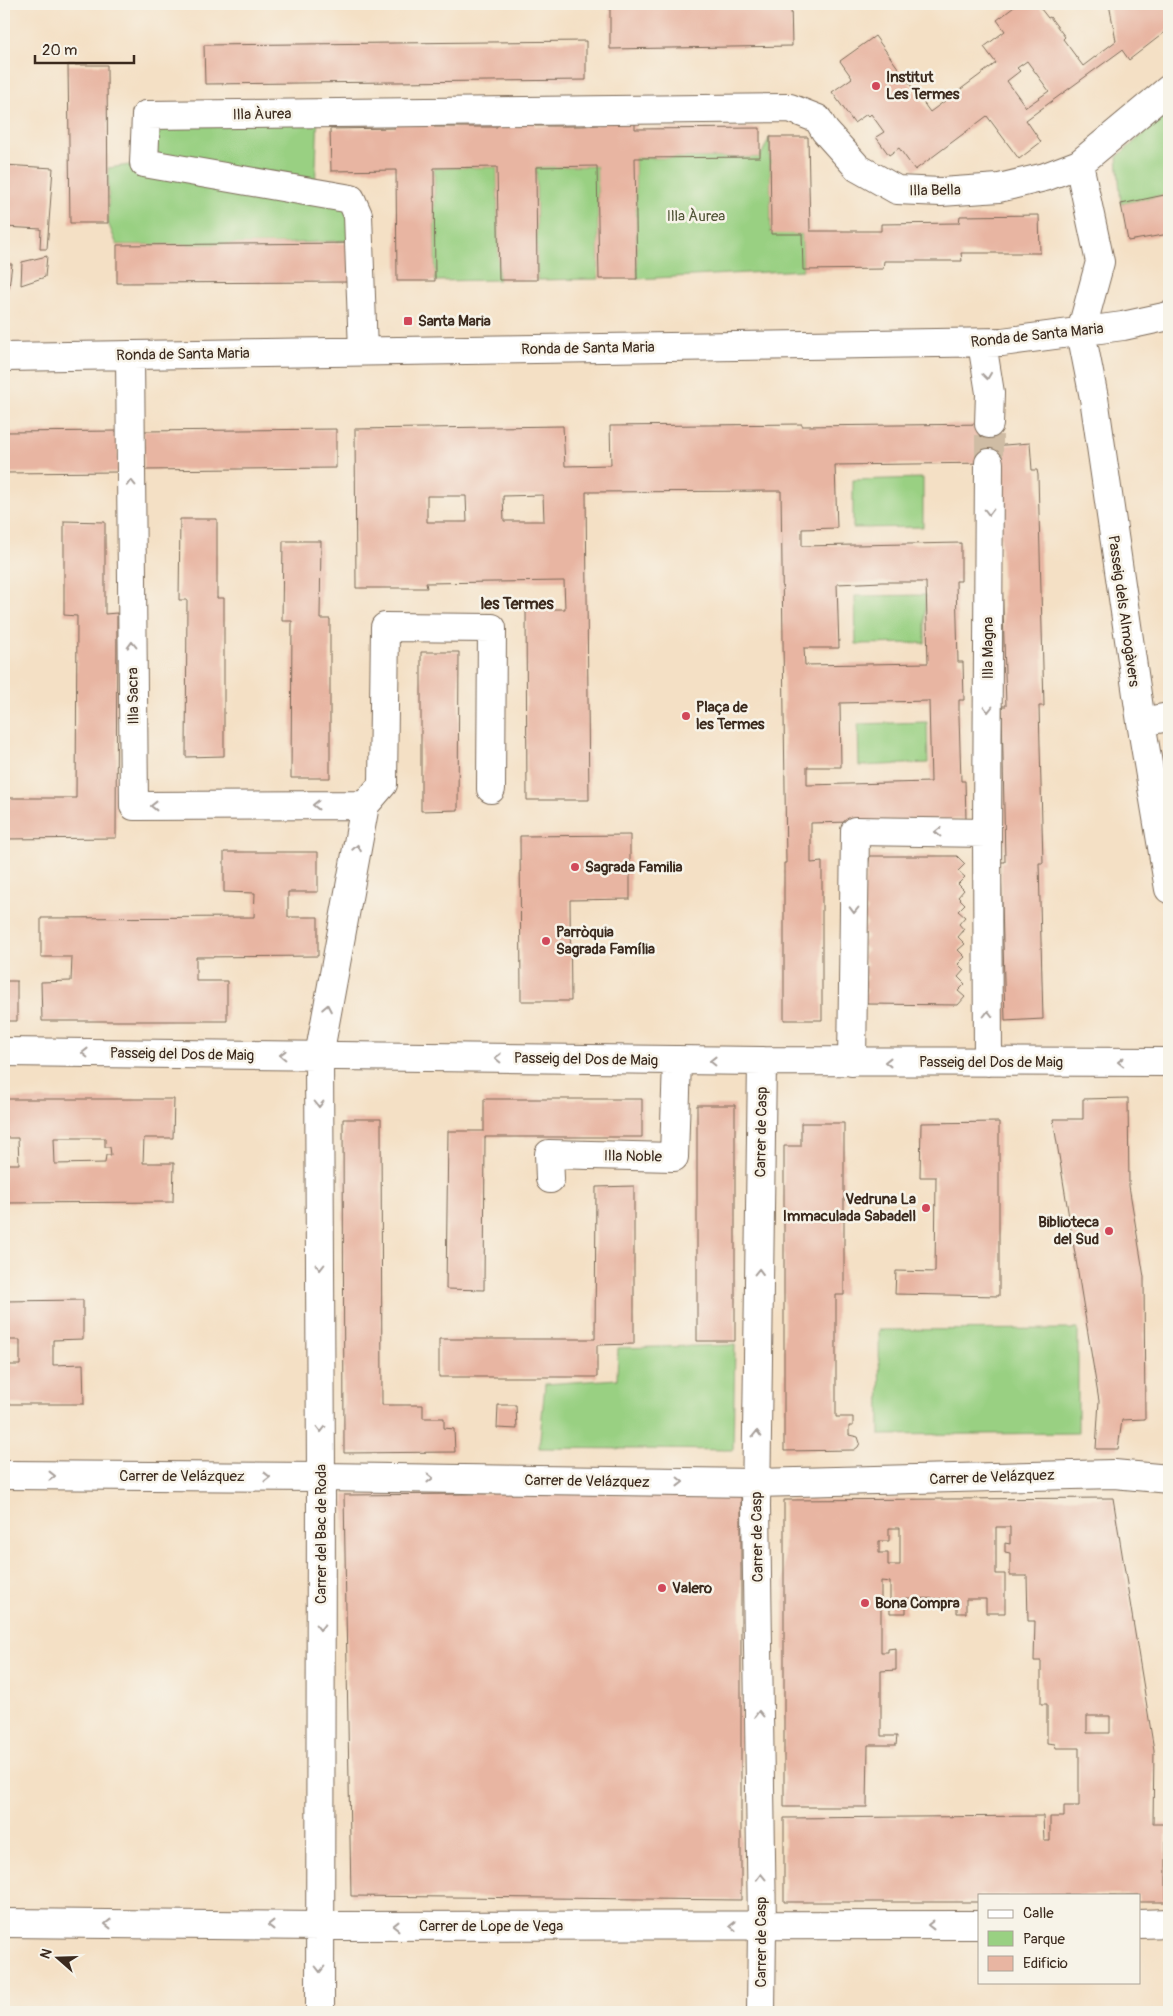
<svg xmlns="http://www.w3.org/2000/svg" width="1173" height="2016" font-family="Pangolin,sans-serif">
	<style>
		.green { fill: #99d082; stroke: #6a7d50 }
		.building { fill: #e8b5a2; fill-rule: evenodd }
		.lines { fill: none; stroke-linecap: round; stroke-linejoin: round }
		.minor-tunnel { stroke: #cfbca4; stroke-width: 28; stroke-dasharray: 28 14; stroke-linecap: butt }
		.minor-casing { stroke: #7c6a58; stroke-width: 30 }
		.minor { stroke: #fff; stroke-width: 28 }
		.oneway { stroke: #a79f9a }
		.poi-dot { fill: #d1495b; stroke: #f7f3e8; stroke-width: 2 }
		.labels { text-anchor: middle; stroke-width: 5; stroke-linejoin: round; paint-order: stroke }
		.poi-label { font-size: 15px; font-weight: bold; fill: #3b2a1e; stroke: #f7f3e8; text-anchor: start }
		.street-label { font-size: 15px; fill: #3b2a1e; stroke: #f7f3e8 }
		.park-label { font-size: 15px; fill: #525437; stroke: #f7f3e8 }
		.neighbourhood-label { font-size: 16px; font-weight: bold; fill: #3b2a1e; stroke: #f7f3e8 }
	</style>
	<rect width="100%" height="100%" fill="#f7f3e8"/>
	<filter id="ink" filterUnits="userSpaceOnUse"><feTurbulence type="fractalNoise" baseFrequency=".02" numOctaves="2"/><feDisplacementMap in="SourceGraphic" scale="10" xChannelSelector="R" yChannelSelector="G"/><feConvolveMatrix kernelMatrix="1 2 1 2 8 2 1 2 1" color-interpolation-filters="sRGB"/></filter>
	<filter id="wash" filterUnits="userSpaceOnUse"><feTurbulence type="fractalNoise" baseFrequency=".0096" numOctaves="4" result="noise"/><feDisplacementMap in="SourceGraphic" scale="20" xChannelSelector="R" yChannelSelector="G"/><feGaussianBlur stdDeviation="1.12" result="paint"/><feColorMatrix in="noise" values="0 0 0 0 0 0 0 0 0 0 0 0 0 0 0 0 0 1.4 0 .05"/><feComposite in="paint" operator="in"/></filter>
	<g filter="url(#wash)">
		<rect width="100%" height="100%" fill="#f4e0c5"/>
		<path class="green" d="M1169,112V194L1121,204L1117,157Z
			M318,113L315,193L351,199L359,240L275,244L117,245L108,223V168L144,163L146,115Z
			M770,137L771,233L802,234L803,270L637,279L635,158L760,157Z
			M597,166L599,279L537,280L536,167Z
			M497,167L499,280L435,281L434,168Z
			M923,478V527L853,528V480Z
			M925,595V643L856,644L855,596Z
			M927,722L928,763L859,766L858,724Z
			M1078,1329V1433L880,1435L879,1330Z
			M735,1345L733,1450L539,1448L545,1384L617,1379L618,1348Z"/>
		<g id="blocks">
			<path class="building" d="M610,4H791L792,46L610,49Z
				M1018,4H1037L1048,18L1050,17L1065,37L1063,39L1083,66L1116,41L1109,4H1169V29L1129,60L1122,50L1026,120L1041,142L1019,159L987,116L915,170L899,148L889,155L876,137L884,132L871,114L869,116L867,114L854,123L832,92L852,78L840,61L875,36L930,112L996,63L984,47L1005,31L997,20ZM1027,61L1049,91L1026,107L1007,81L1020,71L1017,68Z
				M586,41V80L205,84L204,45Z
				M68,65H107L108,223H70Z
				M535,121V126H582L598,125V121H635V129L760,128V157L635,158L637,279H599L597,166L536,167L537,280H499L497,167L434,168L435,281H397L396,170L331,171L330,129L395,128V123L433,122L434,127H497V122Z
				M770,137H808L810,231H881V224L959,223L960,216L1039,215L1040,253H961L962,261H884L883,269L803,270L802,234H771Z
				M4,165L53,168L47,249H40L41,229L4,227Z
				M1169,194V234L1128,241L1121,204Z
				M353,243L354,282L117,283V245Z
				M47,256L45,277L21,285L22,262Z
				M4,264H12L9,288L4,290Z
				M802,424V426L992,424V446L1030,443L1032,470H1037L1038,475L1044,706H1039L1043,863H1039L1043,1019L1005,1021L1001,862H1005L1002,706H1006L999,477L989,463L835,465L837,528L802,529V546L961,543V581H956L958,662H963L964,700H959V716L961,781H965L966,819L811,823V863L822,862V1020H784V863H786L781,491L586,492L589,800H527L526,609H565L564,581L426,583L427,588H356L355,429L563,426L565,466L611,465L610,426ZM543,495L544,521H504L503,496ZM427,496H466L467,522H427ZM882,582H926L928,663L805,665L804,648H839L837,584ZM929,701L931,782L807,785V767H841L840,703Z
				M336,429V468L144,470V431Z
				M118,431V472L4,473V432Z
				M180,519H217V598H224V756L186,757L187,600H179Z
				M64,521L105,522V614L117,613L116,838L4,839V798H76L77,616L64,615Z
				M283,541H321L320,619H330V778H291L292,621H282Z
				M421,652H459L458,810L421,811Z
				M630,835V899L570,900L571,1001H521L520,836Z
				M224,852H318V892H288V917H318V956L196,957V981H227V1021H42L41,982L71,981L72,957H41V918L254,917L255,893L224,892Z
				M870,856H957L965,864L958,871L965,877L958,884L964,890L958,897L965,904L958,911L965,917L959,924L964,930L958,937L965,944L958,950L965,957L958,964L964,970L958,977L965,984L958,991L965,997L958,1005L869,1004L862,997L868,991L861,984L868,977L862,970L868,964L862,957L868,950L861,944L868,937L861,930L868,924L862,917L868,910L861,904Z
				M4,981H17V1021H4Z
				M1128,1098L1129,1186L1144,1277L1145,1419L1122,1420L1118,1449H1096L1099,1401L1053,1119H1083V1099Z
				M4,1099H174L173,1138H144L143,1163H174L173,1202L4,1203V1164H19L18,1138H4ZM54,1138H105V1147H110L111,1155H106L105,1163L55,1164Z
				M484,1099H642V1137H485L484,1290L446,1289L448,1131H484Z
				M697,1105H735V1341H697Z
				M343,1119H381L382,1405H423V1418H444V1428L454,1429L455,1452L344,1453Z
				M999,1122V1296L895,1294L896,1271L935,1272L936,1177H920L921,1123Z
				M801,1123H844V1295H836V1417H853V1426H849V1435L858,1437L860,1443L858,1447L854,1450L784,1451V1146H801Z
				M634,1186V1344L597,1345V1377H439V1339H595L596,1187Z
				M83,1300V1339L53,1340V1365L83,1364L84,1404H4V1365H20V1340H4V1301Z
				M498,1405H516L517,1429L497,1428Z
				M582,1493L741,1496V1900L351,1896L344,1495Z
				M1113,1498L1154,1750L1153,1824H1166V1902H1139V1895H979V1902H784V1818L1043,1816L1044,1841H1050V1817H1064V1806H1079V1748H1056L1055,1744L1047,1743V1704H1041V1661H1034L1035,1621H1028L1027,1576H1010V1553L1005,1552V1543L1010,1544V1527H996V1574H1005V1613H986V1599H966V1613H957V1599L906,1598V1613H890V1582L881,1581V1652H888V1649L896,1648V1670L881,1671V1736H897L896,1745H868L867,1807H784V1500ZM889,1528H900V1565H888V1553H879V1541H889ZM1087,1716H1110V1733H1087Z"/>
		</g>
	</g>
	<g filter="url(#ink)">
		<use href="#blocks" fill-opacity="0" stroke="#7c6a58" stroke-width="1"/>
		<g class="lines">
			<path class="minor-tunnel" d="M989,463V424"/>
			<defs>
				<path id="minor" d="M1079,164L1100,262L1081,332L1094,398L1141,722L1169,889
					M982,343L990,393L989,424
					M363,351L358,215L351,199L144,163L146,115L790,108L818,119L825,131L858,168L897,190L941,192L999,188L1045,177L1079,164L1169,89
					M130,355L134,806L365,805
					M4,357L1002,342L1123,326L1169,316
					M1141,722L1169,717
					M4,1052L762,1061L1169,1062
					M852,1062L855,831L987,833
					M988,1062L987,833L989,463
					M550,1179L549,1154L674,1157L677,1060
					M4,1475L321,1477L756,1483L1114,1474L1169,1479
					M4,1923L320,1926L979,1925
					M1139,1924L1169,1923
					M320,2012L321,1477L319,1056L365,805L383,784L385,627L492,628L491,789
					M761,2012L762,1926L756,1506L762,1061"/>
			</defs>
			<use href="#minor" class="minor-casing"/>
			<use href="#minor" class="minor"/>
		</g>
		<defs><path id="oneway-chevron" d="M-2-3.5L2.5 0L-2 3.5" fill="none" stroke-width="1.6" stroke-linecap="round" stroke-linejoin="round" transform="scale(1.25)"/></defs>
		<g class="oneway">
			<use href="#oneway-chevron" transform="translate(987 376) rotate(82)"/>
			<use href="#oneway-chevron" transform="translate(131 483) rotate(-91)"/>
			<use href="#oneway-chevron" transform="translate(989 512) rotate(90)"/>
			<use href="#oneway-chevron" transform="translate(132 645) rotate(-91)"/>
			<use href="#oneway-chevron" transform="translate(988 709) rotate(90)"/>
			<use href="#oneway-chevron" transform="translate(316 805) rotate(180)"/>
			<use href="#oneway-chevron" transform="translate(154 806) rotate(180)"/>
			<use href="#oneway-chevron" transform="translate(938 832) rotate(-179)"/>
			<use href="#oneway-chevron" transform="translate(357 848) rotate(-80)"/>
			<use href="#oneway-chevron" transform="translate(854 910) rotate(91)"/>
			<use href="#oneway-chevron" transform="translate(327 1008) rotate(-79)"/>
			<use href="#oneway-chevron" transform="translate(988 1014) rotate(-90)"/>
			<use href="#oneway-chevron" transform="translate(85 1053) rotate(-179)"/>
			<use href="#oneway-chevron" transform="translate(283 1055) rotate(-179)"/>
			<use href="#oneway-chevron" transform="translate(498 1058) rotate(-179)"/>
			<use href="#oneway-chevron" transform="translate(713 1061) rotate(-179)"/>
			<use href="#oneway-chevron" transform="translate(888 1062) rotate(-180)"/>
			<use href="#oneway-chevron" transform="translate(1121 1062) rotate(-180)"/>
			<use href="#oneway-chevron" transform="translate(319 1104) rotate(90)"/>
			<use href="#oneway-chevron" transform="translate(320 1267) rotate(90)"/>
			<use href="#oneway-chevron" transform="translate(759 1272) rotate(-89)"/>
			<use href="#oneway-chevron" transform="translate(321 1429) rotate(90)"/>
			<use href="#oneway-chevron" transform="translate(757 1434) rotate(-89)"/>
			<use href="#oneway-chevron" transform="translate(52 1476)"/>
			<use href="#oneway-chevron" transform="translate(267 1477)"/>
			<use href="#oneway-chevron" transform="translate(430 1478) rotate(1)"/>
			<use href="#oneway-chevron" transform="translate(680 1482) rotate(1)"/>
			<use href="#oneway-chevron" transform="translate(320 1627) rotate(90)"/>
			<use href="#oneway-chevron" transform="translate(759 1714) rotate(-91)"/>
			<use href="#oneway-chevron" transform="translate(761 1877) rotate(-91)"/>
			<use href="#oneway-chevron" transform="translate(108 1924) rotate(-180)"/>
			<use href="#oneway-chevron" transform="translate(271 1925) rotate(-180)"/>
			<use href="#oneway-chevron" transform="translate(931 1925) rotate(180)"/>
			<use href="#oneway-chevron" transform="translate(396 1926) rotate(180)"/>
			<use href="#oneway-chevron" transform="translate(733 1926) rotate(180)"/>
			<use href="#oneway-chevron" transform="translate(320 1969) rotate(90)"/>
		</g>
	</g>
	<g class="poi-dot">
		<circle cx="876" cy="86" r="5"/>
		<rect x="403" y="316" width="10" height="10" rx="2.5"/>
		<circle cx="686" cy="716" r="5"/>
		<circle cx="575" cy="867" r="5"/>
		<circle cx="546" cy="941" r="5"/>
		<circle cx="926" cy="1208" r="5"/>
		<circle cx="1109" cy="1231" r="5"/>
		<circle cx="662" cy="1588" r="5"/>
		<circle cx="865" cy="1603" r="5"/>
	</g>
	<g class="labels">
		<g class="poi-label">
			<text x="886" y="82">Institut<tspan x="886" dy="17">Les Termes</tspan></text>
			<text x="418" y="326">Santa Maria</text>
			<text x="696" y="712">Plaça de<tspan x="696" dy="17">les Termes</tspan></text>
			<text x="585" y="872">Sagrada Familia</text>
			<text x="556" y="937">Parròquia<tspan x="556" dy="17">Sagrada Família</tspan></text>
			<text x="916" y="1204" text-anchor="end">Vedruna La<tspan x="916" dy="17">Immaculada Sabadell</tspan></text>
			<text x="1099" y="1227" text-anchor="end">Biblioteca<tspan x="1099" dy="17">del Sud</tspan></text>
			<text x="672" y="1593">Valero</text>
			<text x="875" y="1608">Bona Compra</text>
		</g>
		<g class="street-label">
			<text transform="translate(262 114) rotate(-1)" y="5">Illa Àurea</text>
			<text transform="translate(935 190) rotate(-1)" y="5">Illa Bella</text>
			<text transform="translate(1037 335) rotate(-6)" y="5">Ronda de Santa Maria</text>
			<text transform="translate(588 348) rotate(-1)" y="5">Ronda de Santa Maria</text>
			<text transform="translate(183 354) rotate(-1)" y="5">Ronda de Santa Maria</text>
			<text transform="translate(1124 611) rotate(82)" y="5">Passeig dels Almogàvers</text>
			<text transform="translate(988 648) rotate(-90)" y="5">Illa Magna</text>
			<text transform="translate(133 696) rotate(-91)" y="5">Illa Sacra</text>
			<text transform="translate(182 1054) rotate(1)" y="5">Passeig del Dos de Maig</text>
			<text transform="translate(586 1059) rotate(1)" y="5">Passeig del Dos de Maig</text>
			<text x="991" y="1067">Passeig del Dos de Maig</text>
			<text transform="translate(761 1132) rotate(-89)" y="5">Carrer de Casp</text>
			<text transform="translate(633 1156) rotate(1)" y="5">Illa Noble</text>
			<text x="182" y="1481">Carrer de Velázquez</text>
			<text transform="translate(992 1477) rotate(-2)" y="5">Carrer de Velázquez</text>
			<text transform="translate(587 1481) rotate(1)" y="5">Carrer de Velázquez</text>
			<text transform="translate(321 1534) rotate(-90)" y="5">Carrer del Bac de Roda</text>
			<text transform="translate(757 1537) rotate(-91)" y="5">Carrer de Casp</text>
			<text x="491" y="1931">Carrer de Lope de Vega</text>
			<text transform="translate(761 1942) rotate(-90)" y="5">Carrer de Casp</text>
		</g>
		<g class="park-label">
			<text x="696" y="221">Illa Àurea</text>
		</g>
		<g class="neighbourhood-label">
			<text x="517" y="609">les Termes</text>
		</g>
	</g>
	<rect width="1173" height="2016" fill="none" stroke="#f7f3e8" stroke-width="20"/>
	<rect x="978" y="1894" width="162" height="90" fill="#f7f3e8" stroke="#aca397"/>
	<rect x="988" y="1910" width="25" height="8" fill="#ffffff" stroke="#aca397"/>
	<text x="1023" y="1918" font-size="15" fill="#3b2a1e">Calle</text>
	<rect x="988" y="1931" width="25" height="15" fill="#99d082" stroke="#aca397"/>
	<text x="1023" y="1944" font-size="15" fill="#3b2a1e">Parque</text>
	<rect x="988" y="1956" width="25" height="15" fill="#e8b5a2" stroke="#aca397"/>
	<text x="1023" y="1968" font-size="15" fill="#3b2a1e">Edificio</text>
	<g transform="translate(58 1958) rotate(290)" stroke="#f7f3e8" stroke-width="4" paint-order="stroke">
	<path d="M0-4L9 19L0 12L-9 19Z" fill="#3b2a1e"/>
	<text y="-8" font-size="14" font-weight="bold" text-anchor="middle" fill="#3b2a1e">N</text>
	</g>
	<path d="M35 55v8h99v-8" fill="none" stroke="#3b2a1e" stroke-width="2.5"/>
	<text x="42" y="55" font-size="15" fill="#3b2a1e" stroke="#f7f3e8" stroke-width="4" paint-order="stroke">20 m</text>
</svg>
